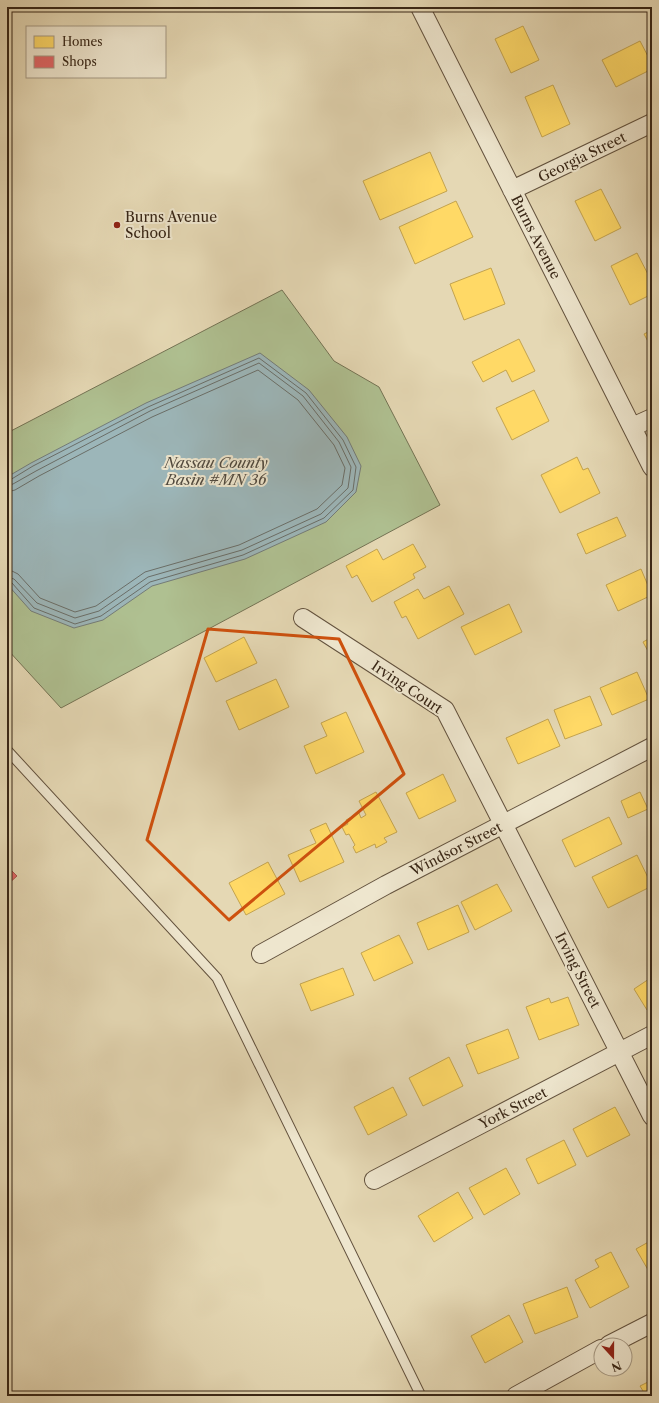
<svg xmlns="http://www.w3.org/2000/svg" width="659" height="1403" font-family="'Libre Caslon Text',serif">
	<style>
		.green { fill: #afc091; stroke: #747354 }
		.water { fill: #9cb6b9; stroke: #747c78 }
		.homes { fill: #ffd966; stroke: #c3a34e }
		.shops { fill: #e06666; stroke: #ae534e }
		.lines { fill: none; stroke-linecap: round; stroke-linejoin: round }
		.shore { stroke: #6a6e68; stroke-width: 1 }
		.service-casing { stroke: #63523e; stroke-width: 11 }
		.minor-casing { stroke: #63523e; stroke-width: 20 }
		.service { stroke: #eee6ce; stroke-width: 9 }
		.minor { stroke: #eee6ce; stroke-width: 18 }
		.marked { fill: none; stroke: #ce510e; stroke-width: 3; stroke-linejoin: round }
		.poi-dot { fill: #8f2418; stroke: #eee6ce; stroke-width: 1.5 }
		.labels { text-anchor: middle; stroke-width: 4; stroke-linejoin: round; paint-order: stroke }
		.street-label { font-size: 14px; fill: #382616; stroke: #eee6ce }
		.poi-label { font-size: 14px; fill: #382616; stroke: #eee6ce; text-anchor: start }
		.water-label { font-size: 15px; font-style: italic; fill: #514a3f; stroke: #eee6ce }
	</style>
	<rect width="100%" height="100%" fill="#e5d8b4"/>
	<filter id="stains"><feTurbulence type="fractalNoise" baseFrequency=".005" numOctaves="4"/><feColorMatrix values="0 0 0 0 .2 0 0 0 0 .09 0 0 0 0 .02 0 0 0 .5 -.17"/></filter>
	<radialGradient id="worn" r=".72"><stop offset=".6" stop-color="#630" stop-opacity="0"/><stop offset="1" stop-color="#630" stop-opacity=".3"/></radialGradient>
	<path class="green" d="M282,290L334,361L379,387L440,505L61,708L7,649V433Z"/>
	<path class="water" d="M260,353L309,390L347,437L361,466L356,492L326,522L245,559L152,586L103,620L74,628L31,611L7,584V477L31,463L146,403Z"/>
	<path class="homes" d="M523,26L539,60L511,73L495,39Z
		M640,41L652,64V69L616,87L602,60Z
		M553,85L570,124L542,137L525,97Z
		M430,152L447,191L380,220L363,181Z
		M601,189L621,228L595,241L575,201Z
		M456,201L473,237L415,264L399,227Z
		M637,253L652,282V294L630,305L611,266Z
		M491,268L505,304L464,320L450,284Z
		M652,330V349L644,334Z
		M519,339L535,371L512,382L506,370L483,382L472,362Z
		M534,390L549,421L512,440L496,408Z
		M577,457L583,470L588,468L600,493L560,513L541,475Z
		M617,517L626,536L586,554L577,534Z
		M413,544L426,567L413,574L415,578L372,602L357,575L352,578L346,566L377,549L383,560Z
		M641,569L652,595L618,611L606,585Z
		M449,586L464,614L418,639L406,616L402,618L394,602L418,589L424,599Z
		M509,604L522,632L475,655L461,627Z
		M244,637L257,663L216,682L204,658Z
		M652,637V651L649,653L643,642Z
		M637,672L649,699L612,715L600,688Z
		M276,679L289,707L239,730L226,701Z
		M590,696L602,725L565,739L554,710Z
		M346,712L364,752L316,774L304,746L327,736L321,723Z
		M548,719L560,746L518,764L506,738Z
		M443,774L456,801L419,819L406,793Z
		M376,792L397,832L384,838L387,842L376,848L375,844L356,853L353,847L355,845L349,834L346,835L342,827L348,824L346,820L359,813L361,818L366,815L359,801Z
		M640,792L648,809L628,818L621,801Z
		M609,817L622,844L575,867L562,840Z
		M326,823L344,862L300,882L288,855L316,843L310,830Z
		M637,855L652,886L608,908L592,877Z
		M268,862L285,894L246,915L229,883Z
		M497,884L512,911L475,930L461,902Z
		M458,905L469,932L428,950L417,923Z
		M399,935L413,963L374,981L361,953Z
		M343,968L354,995L311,1011L300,984Z
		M652,977V1007L647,1010L634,989Z
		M568,997L579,1025L539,1040L526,1007L549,998L551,1003Z
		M508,1029L519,1058L478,1074L466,1045Z
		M449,1057L463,1086L423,1106L409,1078Z
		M393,1087L407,1115L368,1135L354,1107Z
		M615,1107L630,1135L587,1157L573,1129Z
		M564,1140L576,1165L538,1184L526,1159Z
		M506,1168L520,1194L484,1215L469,1188Z
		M458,1192L473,1218L434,1242L418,1216Z
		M652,1240V1274L651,1275L636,1249Z
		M611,1252L629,1287L590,1308L575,1280L599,1267L595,1260Z
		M567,1287L578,1317L535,1334L523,1304Z
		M509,1315L523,1342L485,1363L471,1336Z
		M652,1380V1396H646L640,1386Z"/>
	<path class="shops" d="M7,866L17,876L7,885Z"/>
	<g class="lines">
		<path class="shore" d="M7,480H10L33,466L148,407L259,358L306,393L343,440L356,467L353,490L324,518L243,555L150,582L101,616L75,624L34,608L12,583L7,582
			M7,486L13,484L36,471L150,411L259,363L303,396L339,442L351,467L348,488L321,514L242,550L148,577L99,611L75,618L37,603L14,579L7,577
			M7,492L15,490L39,476L152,417L258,370L298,400L334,445L345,468L342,485L317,509L239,545L145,572L96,606L75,612L40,598L18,574L12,571H7"/>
		<defs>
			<path id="service" d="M7,750L217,978L421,1396"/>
			<path id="minor" d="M420,7L652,467
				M512,190L652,123
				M632,427L652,418
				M303,618L445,710L652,1116
				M261,954L386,885L652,747
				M374,1180L652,1035
				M609,1345L652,1323
				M516,1396L601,1349"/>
		</defs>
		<use href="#service" class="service-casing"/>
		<use href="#minor" class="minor-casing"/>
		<use href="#service" class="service"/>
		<use href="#minor" class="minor"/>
	</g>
	<path class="marked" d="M208,629L339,639L404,774L229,920L147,840Z"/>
	<circle class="poi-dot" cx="117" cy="225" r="4"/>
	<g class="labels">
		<g class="street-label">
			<text transform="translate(582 157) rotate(-26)" y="5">Georgia Street</text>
			<text transform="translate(536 237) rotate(63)" y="5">Burns Avenue</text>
			<text transform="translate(407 687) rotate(34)" y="5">Irving Court</text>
			<text transform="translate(456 849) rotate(-27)" y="5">Windsor Street</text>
			<text transform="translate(578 970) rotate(63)" y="5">Irving Street</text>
			<text transform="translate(513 1108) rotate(-27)" y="5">York Street</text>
		</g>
		<g class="poi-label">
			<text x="125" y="222">Burns Avenue<tspan x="125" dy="16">School</tspan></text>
		</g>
		<g class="water-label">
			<text x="216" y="468">Nassau County<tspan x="216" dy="17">Basin #MN 36</tspan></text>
		</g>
	</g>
	<rect width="659" height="1403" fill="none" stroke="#e5d8b4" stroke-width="24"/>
	<rect x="8" y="8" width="643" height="1387" fill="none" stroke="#382616" stroke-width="2"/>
	<rect x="12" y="12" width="635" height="1379" fill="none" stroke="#382616"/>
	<rect x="26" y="26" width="140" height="52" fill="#eee6ce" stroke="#a59984"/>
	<rect x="34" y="36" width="20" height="12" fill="#ffd966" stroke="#a59984"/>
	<text x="62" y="46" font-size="12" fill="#382616">Homes</text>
	<rect x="34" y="56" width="20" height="12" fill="#e06666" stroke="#a59984"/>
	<text x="62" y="66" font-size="12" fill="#382616">Shops</text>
	<g transform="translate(613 1357) rotate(159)"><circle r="19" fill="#eee6ce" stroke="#a59984"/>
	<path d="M0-3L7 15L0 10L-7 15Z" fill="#8f2418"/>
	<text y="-6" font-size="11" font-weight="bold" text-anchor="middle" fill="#382616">N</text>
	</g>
	<rect width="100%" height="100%" filter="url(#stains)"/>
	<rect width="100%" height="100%" fill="url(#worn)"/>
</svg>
